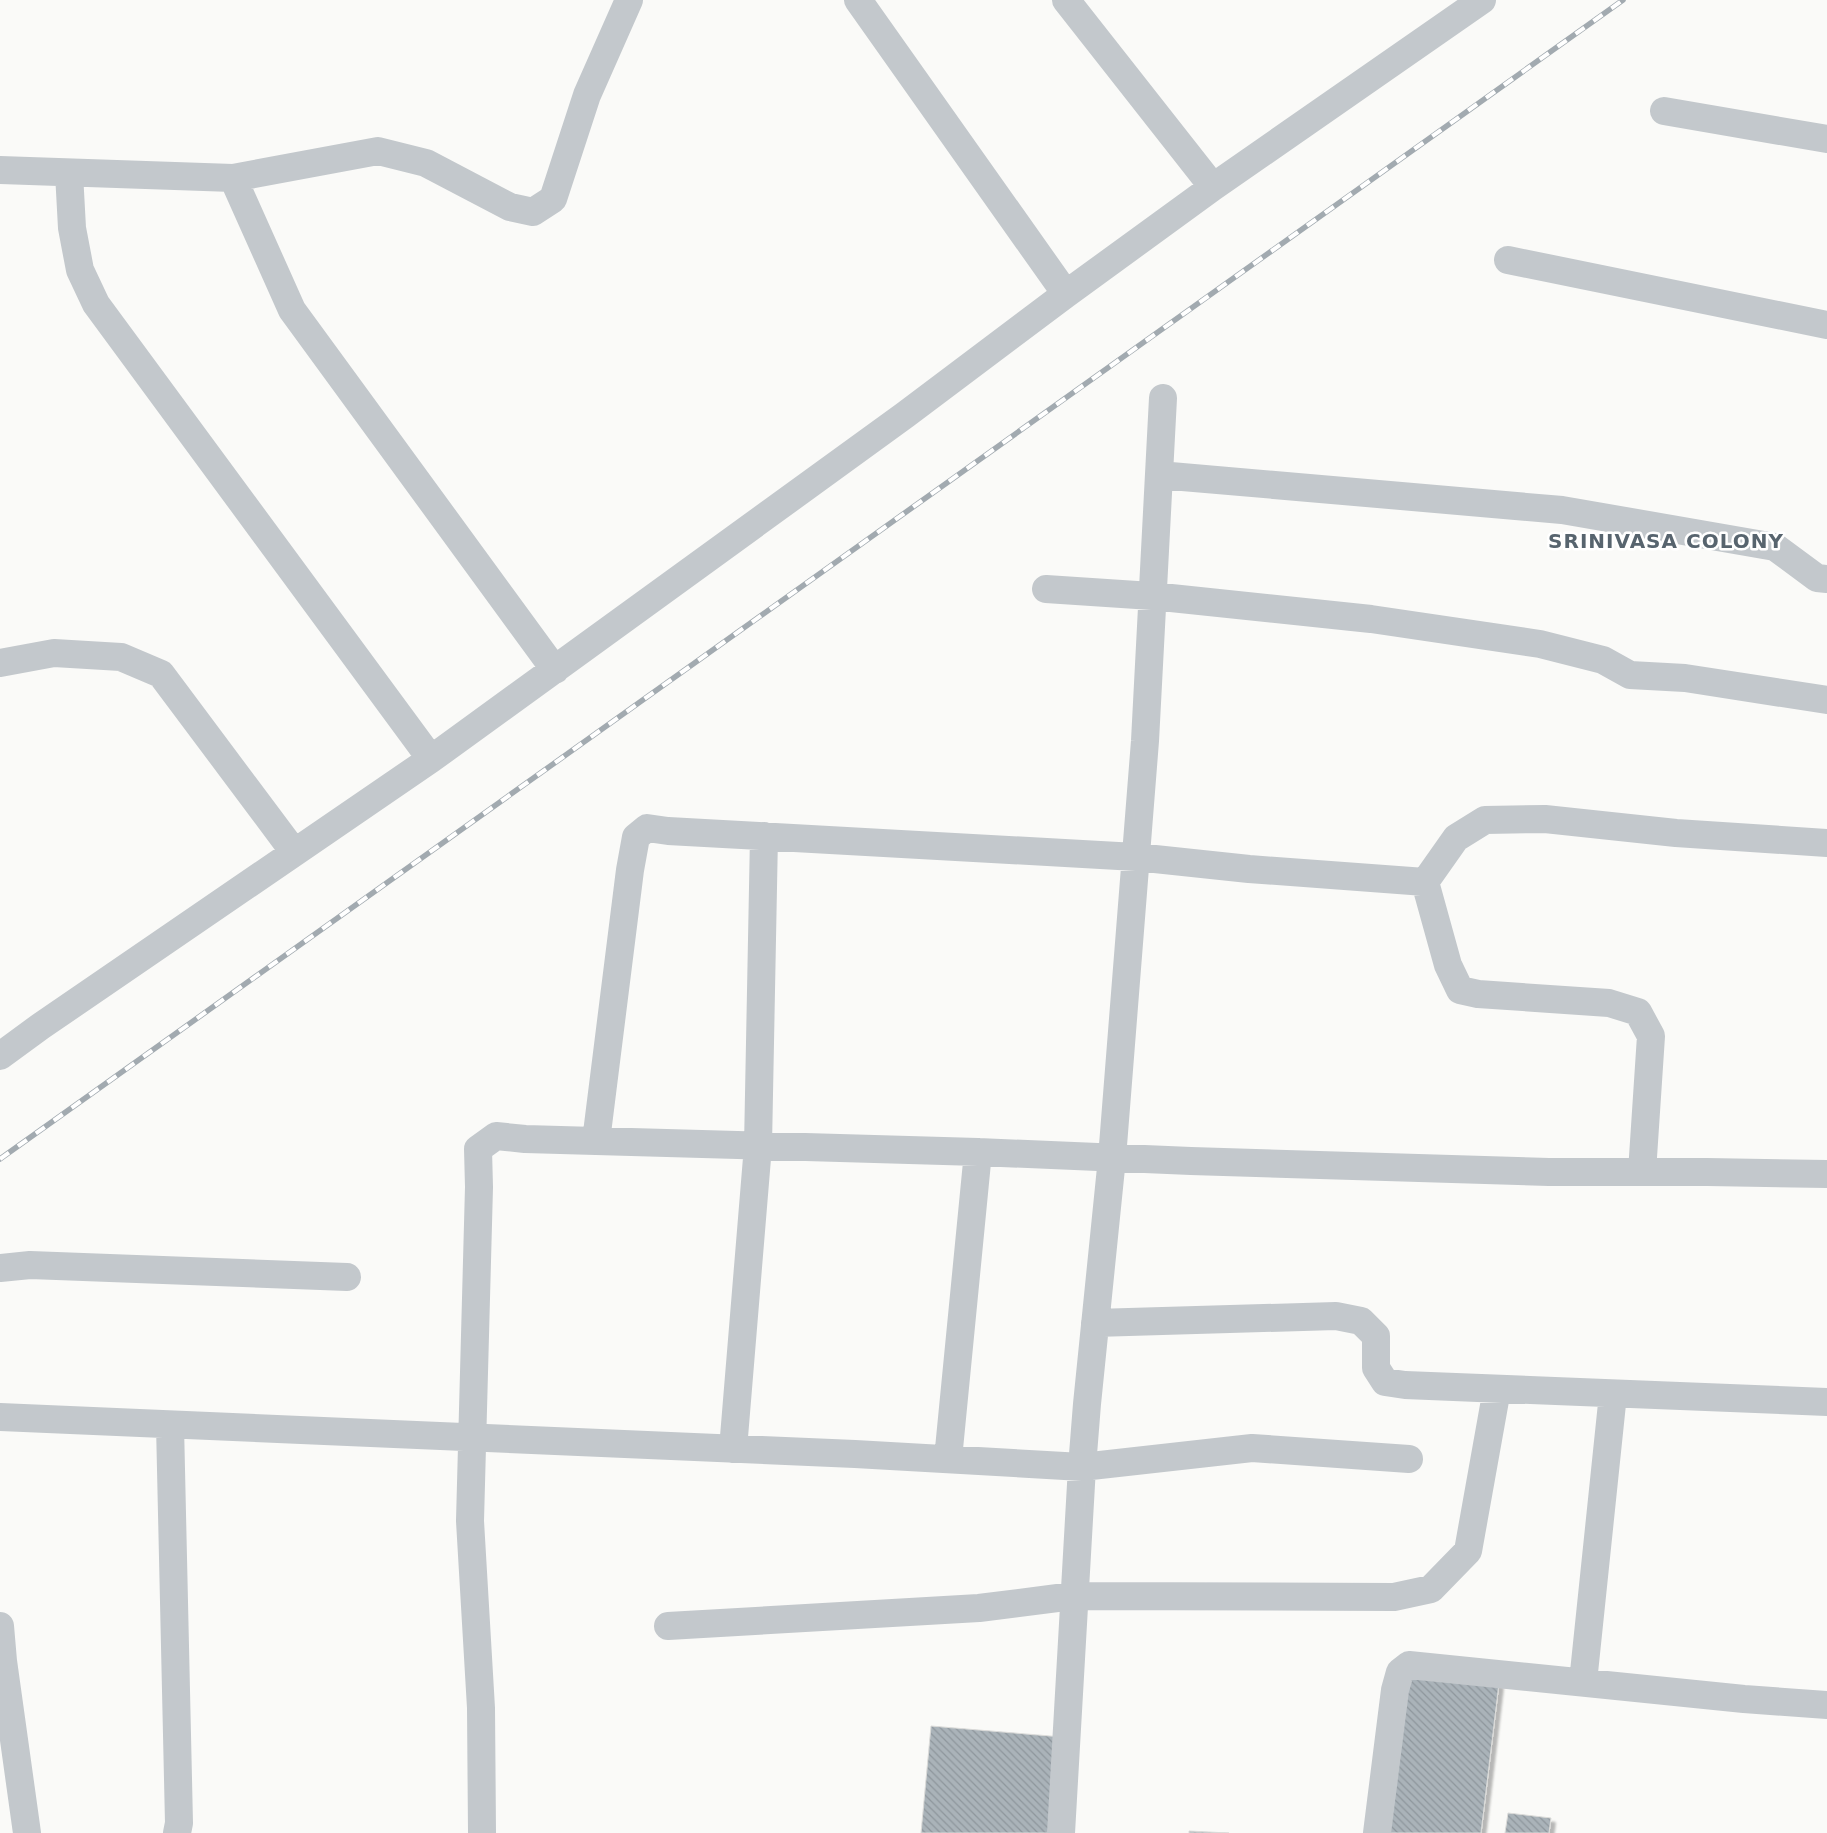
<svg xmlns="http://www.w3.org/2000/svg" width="1827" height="1833" font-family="'DejaVu Sans',sans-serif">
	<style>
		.building { fill: url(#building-back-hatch); stroke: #dcdcda; filter: url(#shadow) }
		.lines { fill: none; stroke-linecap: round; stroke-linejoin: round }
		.minor { stroke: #c3c8cc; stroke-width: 28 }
		.rail-casing { stroke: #a2aab0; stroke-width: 5.5 }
		.rail { stroke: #fff; stroke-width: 4; stroke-dasharray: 11; stroke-linecap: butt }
		.labels { text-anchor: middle; stroke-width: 5; stroke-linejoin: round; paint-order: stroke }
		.district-label { font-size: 20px; font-weight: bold; letter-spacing: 1px; fill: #57646e; stroke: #fff }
	</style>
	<defs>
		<pattern id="building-back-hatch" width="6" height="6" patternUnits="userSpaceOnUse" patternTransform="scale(1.25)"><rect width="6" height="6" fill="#aab3b9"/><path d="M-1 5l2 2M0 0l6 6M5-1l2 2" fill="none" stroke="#8e969c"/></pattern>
		<filter id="shadow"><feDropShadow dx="4.5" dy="4.5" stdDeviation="1" flood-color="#0004"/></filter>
	</defs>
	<rect width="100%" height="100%" fill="#fafaf8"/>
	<path class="building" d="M1407,1672L1499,1683L1481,1833H1388Z
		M931,1726L1062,1737L1053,1833H921Z
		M1508,1813L1551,1818L1549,1833H1505Z
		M1189,1831L1229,1833H1189Z"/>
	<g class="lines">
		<path class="minor" d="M858,0L1066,294
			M1066,0L1213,187
			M1664,111L1827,139
			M0,170L233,178L378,151L426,163L510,207L533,212L553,199L587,95L629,0
			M69,173L72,228L80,270L96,304L431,759
			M233,178L292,310L555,670
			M1508,260L1827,325
			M1159,475L1562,510L1775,547L1817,578L1827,579
			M1046,589L1152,596L1371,619L1540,644L1603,660L1630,675L1685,678L1827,700
			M0,663L54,653L121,657L161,674L294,852
			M0,1056L41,1026L431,759L905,415L1066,294L1213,187L1482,0
			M596,1141L630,870L636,837L647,828L668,831L1136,857L1249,869L1425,882
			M1642,1172L1651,1036L1638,1012L1609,1003L1478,994L1460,990L1448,965L1425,882L1456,838L1485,820L1545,819L1676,833L1827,843
			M0,1268L30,1265L347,1277
			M1095,1323L1336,1316L1361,1321L1376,1336V1368L1385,1382L1405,1385L1827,1402
			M0,1417L855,1454L1082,1467L1252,1448L1409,1459
			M170,1425L179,1823L177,1833
			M733,1449L758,1146L764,836
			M948,1459L978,1152
			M0,1626L3,1661L27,1833
			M668,1626L979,1608L1073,1596L1394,1597L1431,1589L1468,1551L1497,1389
			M1583,1682L1613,1394
			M482,1833L481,1708L470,1521L479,1187L478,1149L496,1136L525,1139L978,1152L1191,1161L1549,1172H1707L1827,1174
			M1061,1833L1082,1467L1087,1404L1112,1158L1145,741L1163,398
			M1377,1833L1395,1690L1400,1672L1409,1665L1744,1699L1827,1705"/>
		<defs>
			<path id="rail" d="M0,1159L1623,0"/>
		</defs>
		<use href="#rail" class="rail-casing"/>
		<use href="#rail" class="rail"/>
	</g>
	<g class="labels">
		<g class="district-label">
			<text x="1666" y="548">SRINIVASA COLONY</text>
		</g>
	</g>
</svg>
